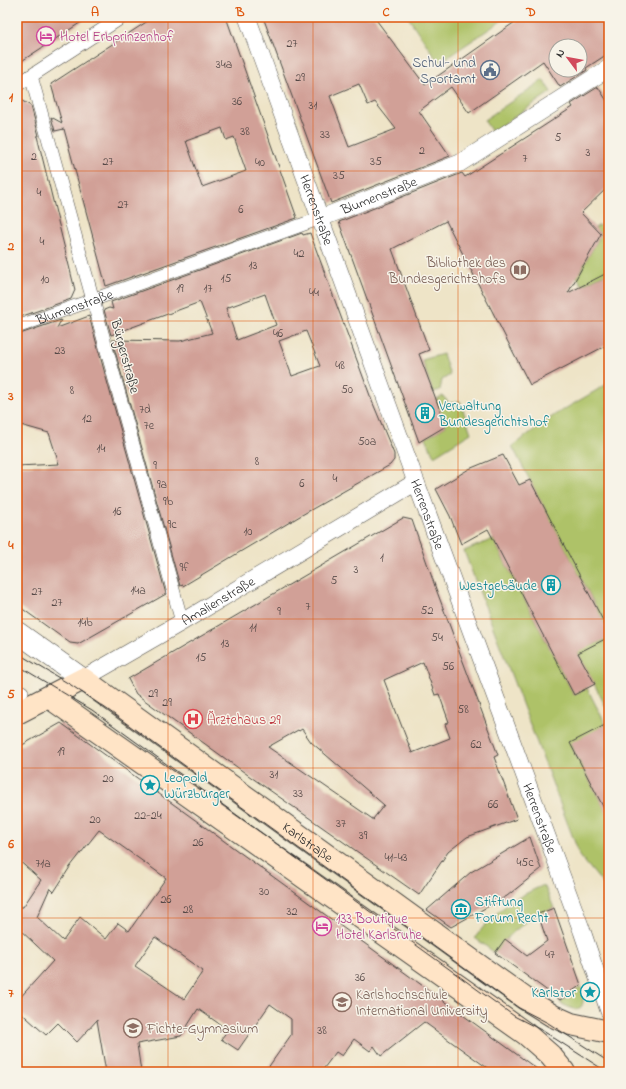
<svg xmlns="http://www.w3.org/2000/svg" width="626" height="1089" font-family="'Indie Flower',sans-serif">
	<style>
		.green { fill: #aec267; stroke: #6c7649 }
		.building { fill: #d1a097; fill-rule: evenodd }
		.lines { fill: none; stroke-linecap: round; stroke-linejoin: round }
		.pedestrian-casing { stroke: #484742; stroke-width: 14 }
		.minor-casing { stroke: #484742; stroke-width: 18 }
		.tertiary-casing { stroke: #484742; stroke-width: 22 }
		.secondary-casing { stroke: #484742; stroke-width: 24 }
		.pedestrian { stroke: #fff; stroke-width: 13 }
		.minor { stroke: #fff; stroke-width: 17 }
		.tertiary { stroke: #fff; stroke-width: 21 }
		.secondary { stroke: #ffe4c6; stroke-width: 22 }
		.tram { stroke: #2b2b2b; stroke-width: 1 }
		.grid { fill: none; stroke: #df570e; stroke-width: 1; stroke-opacity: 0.55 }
		.labels { text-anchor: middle; stroke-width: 3; stroke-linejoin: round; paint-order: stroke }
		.number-label { font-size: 12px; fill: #544846 }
		.hotel-label { font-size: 14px; fill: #b23c85; stroke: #f7f3e8; text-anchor: start }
		.service-label { font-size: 14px; fill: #4e5e75; stroke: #f7f3e8; text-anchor: end }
		.street-label { font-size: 14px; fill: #2b2b2b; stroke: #f7f3e8 }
		.education-label { font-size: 14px; fill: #785e54; stroke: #f7f3e8; text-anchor: start }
		.culture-label { font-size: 14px; fill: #0d838f; stroke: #f7f3e8; text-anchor: start }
		.health-label { font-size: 14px; fill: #be3a42; stroke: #f7f3e8; text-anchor: start }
		.neatline { fill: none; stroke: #df570e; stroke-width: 1.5 }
		.grid-label { font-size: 13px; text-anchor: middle; font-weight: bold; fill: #df570e }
	</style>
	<rect width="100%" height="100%" fill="#f7f3e8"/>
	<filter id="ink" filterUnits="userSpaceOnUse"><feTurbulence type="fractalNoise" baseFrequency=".025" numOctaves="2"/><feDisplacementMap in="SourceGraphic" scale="8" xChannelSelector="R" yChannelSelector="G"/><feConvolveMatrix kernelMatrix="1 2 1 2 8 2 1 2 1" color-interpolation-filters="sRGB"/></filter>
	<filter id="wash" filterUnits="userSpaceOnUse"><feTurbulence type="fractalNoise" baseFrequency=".012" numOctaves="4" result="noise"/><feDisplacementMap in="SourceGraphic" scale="16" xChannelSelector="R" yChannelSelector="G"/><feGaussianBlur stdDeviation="0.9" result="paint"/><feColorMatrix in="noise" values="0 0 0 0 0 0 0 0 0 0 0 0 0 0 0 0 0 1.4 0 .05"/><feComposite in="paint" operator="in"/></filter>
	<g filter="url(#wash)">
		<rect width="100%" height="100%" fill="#eee4c7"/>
		<path class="green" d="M408,17H507L439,63Z
			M543,80L551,92L492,132L484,120Z
			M599,225L609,235V272L582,285L577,277L601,234L595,228Z
			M443,354L450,375L442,380L440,390L433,392L422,360Z
			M609,383V632L512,446L556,414Z
			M443,396L448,402L451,403L460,401L471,433L434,456L426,438L446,426L436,399Z
			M493,539L574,695L587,688L606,725L570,744L602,804L609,800V891L580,856L464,551Z
			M583,633L591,646L609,637V713L571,639Z
			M544,885L554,908C529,917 510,932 495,953L475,938C494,911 514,898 544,885Z
			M581,986C587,1008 581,1015 560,1003Z"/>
		<g id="blocks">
			<path class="building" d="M17,17H89L17,64Z
				M154,17H226L297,218L106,286L64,129L55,131L51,117L62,123L51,84ZM222,128L226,140L234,137L246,171L202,187L186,141Z
				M263,17H374L425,85L522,17H609V53L586,68L587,70L560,87L543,61L469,113L451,87L419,111L450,156L331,203ZM556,46H580V70H556ZM359,84L368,105L375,102L396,129L349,147L330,96Z
				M598,87L609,104V186L581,213L601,234L568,293L609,272V344L530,385L446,221L392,249L429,350L419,354L446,426L419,442L339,222L462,173L465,177L573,107L571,104Z
				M17,98L31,106L39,136H37L75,290L71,299L17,318Z
				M302,233L303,235L310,233L372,401L394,454V460L390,465L300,516L183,586V585L180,586L112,340L180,341L212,333L200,302L111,335L104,310L109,308L113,309L111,302ZM265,294L276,325L237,340L226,308ZM306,331L320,366L292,376L279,341Z
				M89,316L166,594L78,644L70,643L17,605V466L59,464L49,433L17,424V335L61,320L57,328Z
				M503,455L519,485L530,480L609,632V637L578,653L595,684L574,695L488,529L461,544L450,516L436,489L469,469Z
				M403,518L412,520L436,589L498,755L494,757L517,819L467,837L448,852L419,895L248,775L136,694L128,679ZM423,662L435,695L439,694L449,722L445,724L450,738L412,753L384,680ZM302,729L311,742L384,805L373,819L374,820L268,747L298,730L299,731Z
				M61,723L198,822L541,1072H493L424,1022L381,1056L374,1046L370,1051L354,1039L342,1056L336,1052L321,1072H265L291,1035V1019L270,1004L238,1050L221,1039L228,1030L198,1009L181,1036L137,1044L141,1072H106L97,1020L77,1042L58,1023L46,1035L17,1009V1001L53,961L17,927V907H23L41,880L17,859V748ZM99,830L166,878L129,931L118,923L106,939L80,917L63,941L37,917L50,888L54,892L70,867ZM155,937L203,971L184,999L135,966Z
				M609,723V818L570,743Z
				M530,837L541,869L507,896L451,927L427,910L471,872Z
				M554,908L581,985L560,1000L495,953L505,939L527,956L547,941L538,914Z"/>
		</g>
	</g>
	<g filter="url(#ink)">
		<use href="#blocks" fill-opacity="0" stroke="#484742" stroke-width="1"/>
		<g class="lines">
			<defs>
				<g id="pedestrian">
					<path d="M31,76L182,622"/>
					<path d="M17,85L122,17"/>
					<path id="s1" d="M17,327L321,218"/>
					<path d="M17,692H22"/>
				</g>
				<g id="minor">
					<path id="s2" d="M247,17L416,482L582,931L609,1011"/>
					<path id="s3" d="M321,218L460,163L609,68"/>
					<path id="s4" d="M83,679L182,622L416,482"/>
				</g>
				<path id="tertiary" d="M17,632L83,679"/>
				<g id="secondary">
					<path d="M49,697L526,1034L550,1055L564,1072"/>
					<path id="s5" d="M17,713L83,679L524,998L553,1016L571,1024L609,1032"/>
				</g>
			</defs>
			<use href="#pedestrian" class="pedestrian-casing"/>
			<use href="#minor" class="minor-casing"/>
			<use href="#tertiary" class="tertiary-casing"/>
			<use href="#secondary" class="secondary-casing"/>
			<use href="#pedestrian" class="pedestrian"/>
			<use href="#minor" class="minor"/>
			<use href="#tertiary" class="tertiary"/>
			<use href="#secondary" class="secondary"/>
			<path class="tram" d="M17,653L71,685L108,710L519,1008L548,1023L609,1062
				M17,665L92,710L514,1016L543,1031L607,1072"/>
		</g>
	</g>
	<path class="grid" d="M168,17V1072M313,17V1072M458,17V1072M17,171H609M17,321H609M17,470H609M17,619H609M17,768H609M17,918H609"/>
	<defs>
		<symbol id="hotel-ring" viewBox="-11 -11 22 22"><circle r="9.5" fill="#f7f3e8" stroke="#d1479c" stroke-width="1.5"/><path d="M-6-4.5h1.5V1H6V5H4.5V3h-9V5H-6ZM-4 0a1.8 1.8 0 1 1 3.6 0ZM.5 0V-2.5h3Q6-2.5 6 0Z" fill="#d1479c"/></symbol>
		<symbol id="civic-ring" viewBox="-11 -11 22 22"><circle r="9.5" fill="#f7f3e8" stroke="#5c6f8a" stroke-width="1.5"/><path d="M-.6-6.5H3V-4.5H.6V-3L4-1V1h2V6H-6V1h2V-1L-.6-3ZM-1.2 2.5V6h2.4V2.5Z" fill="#5c6f8a"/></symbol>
		<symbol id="library-ring" viewBox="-11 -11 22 22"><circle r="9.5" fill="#f7f3e8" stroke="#8d6e63" stroke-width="1.5"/><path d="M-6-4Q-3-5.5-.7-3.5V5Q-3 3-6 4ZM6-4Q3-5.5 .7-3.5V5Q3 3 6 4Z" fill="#8d6e63"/></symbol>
		<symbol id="building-ring" viewBox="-11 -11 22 22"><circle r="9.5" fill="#f7f3e8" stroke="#0f9aa8" stroke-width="1.5"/><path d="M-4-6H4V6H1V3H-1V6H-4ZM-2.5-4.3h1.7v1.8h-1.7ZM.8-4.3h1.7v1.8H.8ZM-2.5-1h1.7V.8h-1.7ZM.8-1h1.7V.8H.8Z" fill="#0f9aa8"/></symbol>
		<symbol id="hospital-ring" viewBox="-11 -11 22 22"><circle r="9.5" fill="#f7f3e8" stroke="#e0444e" stroke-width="1.5"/><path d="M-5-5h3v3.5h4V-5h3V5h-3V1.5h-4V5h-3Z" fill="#e0444e"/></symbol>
		<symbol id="sight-ring" viewBox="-11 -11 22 22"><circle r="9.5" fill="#f7f3e8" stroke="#0f9aa8" stroke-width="1.5"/><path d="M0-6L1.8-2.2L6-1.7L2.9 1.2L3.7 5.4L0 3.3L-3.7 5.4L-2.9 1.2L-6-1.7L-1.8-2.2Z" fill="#0f9aa8"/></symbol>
		<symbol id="museum-ring" viewBox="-11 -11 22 22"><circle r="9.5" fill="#f7f3e8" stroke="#0f9aa8" stroke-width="1.5"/><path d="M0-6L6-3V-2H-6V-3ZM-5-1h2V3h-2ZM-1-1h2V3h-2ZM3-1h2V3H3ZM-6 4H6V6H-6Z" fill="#0f9aa8"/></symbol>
		<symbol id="university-ring" viewBox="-11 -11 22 22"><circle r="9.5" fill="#f7f3e8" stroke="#8d6e63" stroke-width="1.5"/><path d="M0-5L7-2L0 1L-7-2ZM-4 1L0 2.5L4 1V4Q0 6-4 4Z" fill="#8d6e63"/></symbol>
		<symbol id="school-ring" viewBox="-11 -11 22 22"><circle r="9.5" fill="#f7f3e8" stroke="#8d6e63" stroke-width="1.5"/><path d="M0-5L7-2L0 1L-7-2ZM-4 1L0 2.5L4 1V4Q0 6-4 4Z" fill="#8d6e63"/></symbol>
	</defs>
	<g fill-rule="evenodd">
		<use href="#hotel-ring" x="35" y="25" width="22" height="22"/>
		<use href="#civic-ring" x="479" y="59" width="22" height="22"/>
		<use href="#library-ring" x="509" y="259" width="22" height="22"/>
		<use href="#building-ring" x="414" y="402" width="22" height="22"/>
		<use href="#building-ring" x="540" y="574" width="22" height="22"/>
		<use href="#hospital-ring" x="182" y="708" width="22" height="22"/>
		<use href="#sight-ring" x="139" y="774" width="22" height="22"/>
		<use href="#museum-ring" x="450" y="898" width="22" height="22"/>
		<use href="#hotel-ring" x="311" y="915" width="22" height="22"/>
		<use href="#sight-ring" x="579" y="981" width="22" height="22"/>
		<use href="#university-ring" x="331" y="991" width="22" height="22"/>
		<use href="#school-ring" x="122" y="1017" width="22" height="22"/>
	</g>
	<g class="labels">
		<g class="number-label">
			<text x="292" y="47">27</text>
			<text x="224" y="68">34a</text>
			<text x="300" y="81">29</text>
			<text x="237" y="105">36</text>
			<text x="313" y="109">31</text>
			<text x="245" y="135">38</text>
			<text x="325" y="138">33</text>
			<text x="558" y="141">5</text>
			<text x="422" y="154">2</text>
			<text x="588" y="156">3</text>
			<text x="34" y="160">2</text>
			<text x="525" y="162">7</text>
			<text x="108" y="165">27</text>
			<text x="376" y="165">35</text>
			<text x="260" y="166">40</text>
			<text x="339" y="179">35</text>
			<text x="39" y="196">4</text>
			<text x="123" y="208">27</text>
			<text x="241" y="213">6</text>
			<text x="42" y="245">4</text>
			<text x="299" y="257">42</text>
			<text x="253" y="269">13</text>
			<text x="226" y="282">15</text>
			<text x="45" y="283">10</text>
			<text x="180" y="292">19</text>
			<text x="208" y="292">17</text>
			<text x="314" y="296">44</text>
			<text x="278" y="337">46</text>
			<text x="60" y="354">23</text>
			<text x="340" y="369">48</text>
			<text x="347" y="393">50</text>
			<text x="72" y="394">8</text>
			<text x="145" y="413">7d</text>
			<text x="87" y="422">12</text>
			<text x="149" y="429">7e</text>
			<text x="367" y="445">50a</text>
			<text x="101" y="452">14</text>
			<text x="257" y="465">8</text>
			<text x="155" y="469">9</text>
			<text x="335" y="482">4</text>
			<text x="302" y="487">6</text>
			<text x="162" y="488">9a</text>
			<text x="168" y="505">9b</text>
			<text x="117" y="515">16</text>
			<text x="172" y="528">9c</text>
			<text x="248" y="535">10</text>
			<text x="382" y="561">1</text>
			<text x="184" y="571">9f</text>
			<text x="356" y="573">3</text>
			<text x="334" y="584">5</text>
			<text x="138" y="594">14a</text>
			<text x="37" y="595">27</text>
			<text x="57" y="606">27</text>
			<text x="308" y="610">7</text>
			<text x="427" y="614">52</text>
			<text x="279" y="615">9</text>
			<text x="85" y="626">14b</text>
			<text x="253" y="631">11</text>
			<text x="437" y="641">54</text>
			<text x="225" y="647">13</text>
			<text x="201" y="661">15</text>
			<text x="448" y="670">56</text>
			<text x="153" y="697">29</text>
			<text x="167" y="706">29</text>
			<text x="463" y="713">58</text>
			<text x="476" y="748">62</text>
			<text x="61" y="755">19</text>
			<text x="274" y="778">31</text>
			<text x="108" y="782">20</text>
			<text x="298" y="797">33</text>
			<text x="493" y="808">66</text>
			<text x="148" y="819">22-24</text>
			<text x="95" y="823">20</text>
			<text x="341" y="827">37</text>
			<text x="363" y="839">39</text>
			<text x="198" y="846">26</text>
			<text x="396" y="861">41-43</text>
			<text x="525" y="866">45c</text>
			<text x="43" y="867">71a</text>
			<text x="264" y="895">30</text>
			<text x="166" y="903">26</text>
			<text x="188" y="913">28</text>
			<text x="292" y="915">32</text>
			<text x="550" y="958">47</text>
			<text x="360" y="981">36</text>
			<text x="322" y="1034">38</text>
		</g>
		<g class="hotel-label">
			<text x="60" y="41">Hotel Erbprinzenhof</text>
			<text x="336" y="923">133 Boutique<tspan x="336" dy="16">Hotel Karlsruhe</tspan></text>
		</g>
		<g class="service-label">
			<text x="476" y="67">Schul- und<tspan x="476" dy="16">Sportamt</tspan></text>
		</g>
		<g class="street-label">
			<text dy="5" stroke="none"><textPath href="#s3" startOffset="62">Blumenstraße</textPath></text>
			<text dy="5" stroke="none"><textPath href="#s2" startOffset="205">Herrenstraße</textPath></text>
			<text dy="5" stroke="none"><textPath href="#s1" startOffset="61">Blumenstraße</textPath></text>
			<text transform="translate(126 356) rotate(75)" y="5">Bürgerstraße</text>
			<text dy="5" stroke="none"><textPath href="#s2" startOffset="529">Herrenstraße</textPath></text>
			<text dy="5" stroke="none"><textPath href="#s4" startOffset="156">Amalienstraße</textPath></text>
			<text dy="5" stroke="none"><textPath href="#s2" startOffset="853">Herrenstraße</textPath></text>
			<text dy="5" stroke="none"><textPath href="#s5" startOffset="352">Karlstraße</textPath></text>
		</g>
		<g class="education-label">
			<text x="506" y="267" text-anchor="end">Bibliothek des<tspan x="506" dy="16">Bundesgerichtshofs</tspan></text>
			<text x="356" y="999">Karlshochschule<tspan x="356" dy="16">International University</tspan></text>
			<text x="147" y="1033">Fichte-Gymnasium</text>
		</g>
		<g class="culture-label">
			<text x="439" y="410">Verwaltung<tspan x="439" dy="16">Bundesgerichtshof</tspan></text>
			<text x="537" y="590" text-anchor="end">Westgebäude</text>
			<text x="164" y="782">Leopold<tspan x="164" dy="16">Würzburger</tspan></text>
			<text x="475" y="906">Stiftung<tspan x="475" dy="16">Forum Recht</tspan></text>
			<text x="576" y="997" text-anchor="end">Karlstor</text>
		</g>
		<g class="health-label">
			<text x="207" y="724">Ärztehaus 29</text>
		</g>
	</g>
	<rect width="626" height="1089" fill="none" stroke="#f7f3e8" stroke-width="44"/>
	<g transform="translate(568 58) rotate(302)"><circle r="19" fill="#f7f3e8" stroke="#a5a39c"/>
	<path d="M0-3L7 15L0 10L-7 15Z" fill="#d1495b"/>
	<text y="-6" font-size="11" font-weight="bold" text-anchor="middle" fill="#2b2b2b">N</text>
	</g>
	<rect x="22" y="22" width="582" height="1045" class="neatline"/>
	<g class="grid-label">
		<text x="95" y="16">A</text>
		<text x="240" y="16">B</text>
		<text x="386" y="16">C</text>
		<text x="531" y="16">D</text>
		<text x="11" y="101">1</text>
		<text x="11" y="250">2</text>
		<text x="11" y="400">3</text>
		<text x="11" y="549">4</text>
		<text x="11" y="698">5</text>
		<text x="11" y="848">6</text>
		<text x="11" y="997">7</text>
	</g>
</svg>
